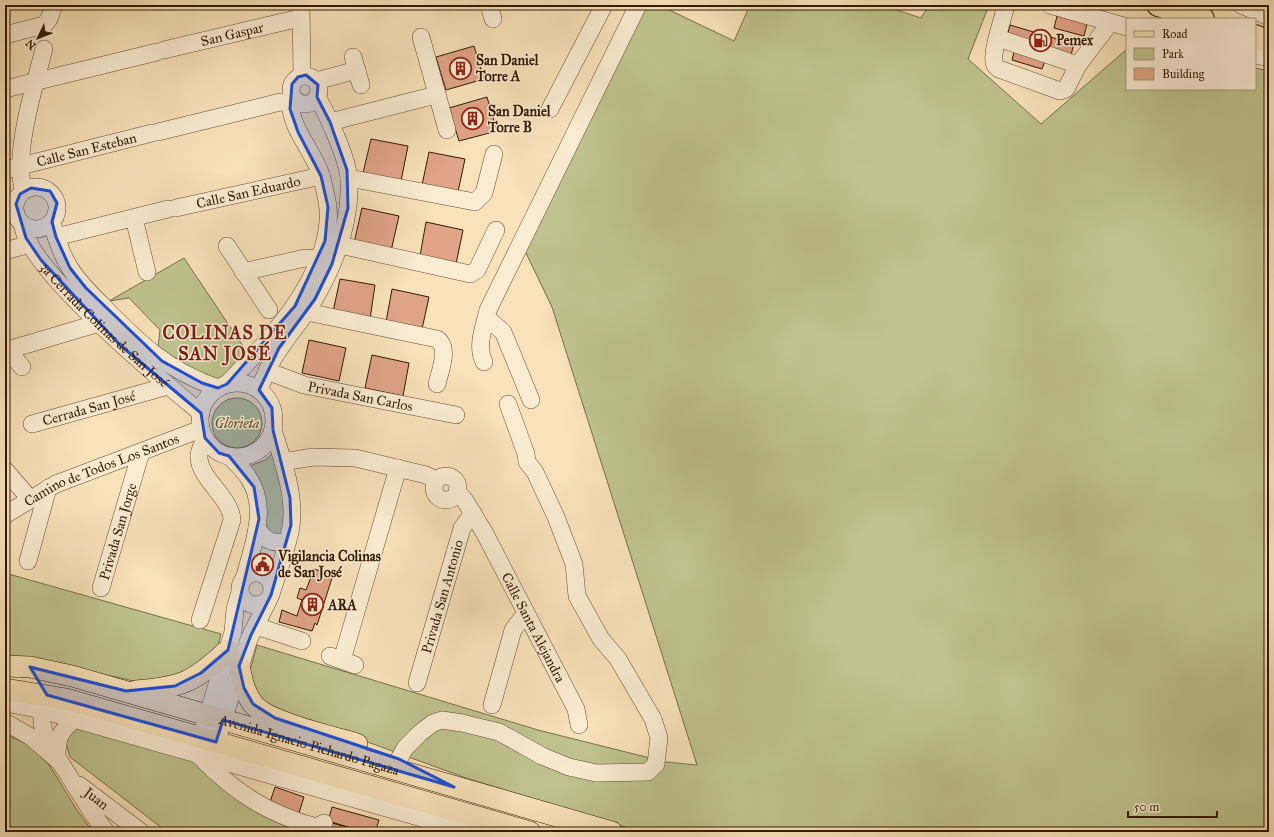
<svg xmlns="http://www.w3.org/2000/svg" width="1274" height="837" font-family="'IM FELL Great Primer',serif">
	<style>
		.green { fill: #bfc38f; stroke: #796e48 }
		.building { fill: #e0a488; stroke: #331a00 }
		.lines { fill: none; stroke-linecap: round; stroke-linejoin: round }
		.minor-casing { stroke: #644c2e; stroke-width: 18 }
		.major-casing { stroke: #331a00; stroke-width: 22 }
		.highway-casing { stroke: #331a00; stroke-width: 24 }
		.minor { stroke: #faecd2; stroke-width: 17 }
		.major { stroke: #f8e2ba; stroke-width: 21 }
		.highway { stroke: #f8e2ba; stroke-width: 22 }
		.marked { fill: #1d4ed8; fill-opacity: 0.2; stroke: #1d4ed8; stroke-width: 3; stroke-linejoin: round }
		.labels { text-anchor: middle; stroke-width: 3; stroke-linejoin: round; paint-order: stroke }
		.street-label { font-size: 14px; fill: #331a00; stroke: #faecd2 }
		.poi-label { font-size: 14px; font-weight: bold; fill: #331a00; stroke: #faecd2; text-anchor: start }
		.park-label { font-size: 14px; font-style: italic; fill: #5d4d2b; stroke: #faecd2 }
		.district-label { font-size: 18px; font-weight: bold; letter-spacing: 1px; fill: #7a1f14; stroke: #faecd2 }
	</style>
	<rect width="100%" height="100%" fill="#f8e2ba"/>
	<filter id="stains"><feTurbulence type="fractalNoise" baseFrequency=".005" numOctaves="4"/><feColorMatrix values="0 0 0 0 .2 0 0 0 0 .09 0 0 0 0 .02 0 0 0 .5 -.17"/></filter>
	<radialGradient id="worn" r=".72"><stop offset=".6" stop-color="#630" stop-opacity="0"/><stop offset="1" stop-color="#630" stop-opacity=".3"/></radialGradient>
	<path class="green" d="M647,5H659L734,41L750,5H881L921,18L929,5H989L968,59L1041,124L1127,49V89H1255V68L1269,71V832H641L466,778L261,703L248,678L257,645L538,730L666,762L697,765L552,307L525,251Z
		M184,258L249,355L226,378L214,383L158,347L160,330L129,298L109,301Z
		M212 423a25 25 0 1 1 50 0a25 25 0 1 1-50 0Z
		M275,451L283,491L285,530L283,536L268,538L247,467L265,460Z
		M5,573L221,634L218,647L198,670L143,683L79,669L5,657Z
		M80,726L195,761L320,832H167L70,757L65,739Z
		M5,734L29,745L50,766L75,807L93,832H5Z"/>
	<path class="building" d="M1057,16L1087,24L1084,36L1054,28Z
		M1010,25L1074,44L1071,55L1007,36Z
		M474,46L484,79L446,90L436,57Z
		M1014,52L1045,61L1042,69L1012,60Z
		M487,97L497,131L459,141L449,108Z
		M371,139L408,146L401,181L363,173Z
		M429,152L465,159L458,192L422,185Z
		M362,208L399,216L391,251L354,243Z
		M426,222L463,230L456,264L420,256Z
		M340,279L375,285L370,319L333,312Z
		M392,289L429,297L422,329L386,322Z
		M309,340L346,348L339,381L302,373Z
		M372,355L409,363L403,396L365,388Z
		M314,569L333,575L317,625L315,623L312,631L279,622L282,610L297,616L302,600L297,598L300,588L306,590Z
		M275,787L304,797L297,819L268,808Z
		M332,807L379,820L375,832H365L328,822Z
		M328,821L365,832H325Z"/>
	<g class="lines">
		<defs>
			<g id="minor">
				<path d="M301,5L302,75"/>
				<path d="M489,5L493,19"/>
				<path d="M1006,5C1003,19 992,49 994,62C994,65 996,67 999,69L1060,91L1066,89L1078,65L1110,23"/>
				<path d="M1050,5L1127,27"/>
				<path d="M1241,5L1269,17"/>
				<path d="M5,35L44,25L49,19L54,5"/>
				<path d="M421,37L447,130"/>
				<path d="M998,38L1078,65"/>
				<path id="s1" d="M164,50L300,18"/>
				<path d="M1255,55L1269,58"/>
				<path d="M353,57L361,85"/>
				<circle cx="305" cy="90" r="14"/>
				<path d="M316,81L357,70"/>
				<path d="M5,89L157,52"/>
				<path d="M550,109L604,5"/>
				<path d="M330,122L436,95"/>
				<path d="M158,132L280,102L290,103"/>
				<path id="s2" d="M5,170L152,133"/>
				<path d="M349,178L475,202L484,193L494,154"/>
				<circle cx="36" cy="208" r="21"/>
				<path d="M24,191C12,157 35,84 44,49"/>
				<path id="s3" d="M176,208L321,176"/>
				<path d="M134,218L147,272"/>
				<path d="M52,222C56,238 61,254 70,268C79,283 92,295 104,307C140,344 168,371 218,388"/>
				<path id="s4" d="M23,225C23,266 166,384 201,413"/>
				<path d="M56,237L168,209"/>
				<path d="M340,245L470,274L477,270L496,230"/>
				<path d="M227,246L269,310"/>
				<path d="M5,251L30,244"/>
				<path d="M243,272L305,258L319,259"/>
				<path d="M307,312L437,339C450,348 440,371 437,384"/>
				<path d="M487,318L503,332L506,339L531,400"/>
				<path d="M5,347L22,367"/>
				<path d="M8,350L99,323"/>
				<path d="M484,362C476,346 484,327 488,310L638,5"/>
				<path id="s5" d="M267,371L304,385L456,415"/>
				<circle cx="237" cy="420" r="37"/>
				<path d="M227,384C269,340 322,286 328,222C330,208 325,192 322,178C314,151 292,132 290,103L293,98"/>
				<path d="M259,390C265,375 271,360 281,347C291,331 305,317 314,300C335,264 351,221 349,179C348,160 327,113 317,97"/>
				<path id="s6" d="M32,424L168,386"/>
				<path d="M229,456C236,463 243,469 248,477C269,507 253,544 245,576"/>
				<path d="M283,462L313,457L355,458L426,475L436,480"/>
				<path d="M5,470L30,499"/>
				<circle cx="446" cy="488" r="12"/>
				<path id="s7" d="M457,492L464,499L484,532L576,709L579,725"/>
				<path id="s8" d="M5,515L56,484L201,429"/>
				<path d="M257,527C263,540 273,545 287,541"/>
				<path d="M28,561L48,488"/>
				<circle cx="256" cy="589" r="16"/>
				<path id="s9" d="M101,588L141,452"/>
				<path d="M273,588C279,568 288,547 291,526C296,497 282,458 273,430"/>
				<path d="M200,620L232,520C231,497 198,478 199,456C199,450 203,444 205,438"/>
				<path d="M256,626L302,641"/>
				<path d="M330,656L355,665"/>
				<path d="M342,660L398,468"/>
				<path id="s10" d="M417,683L462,528L473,513"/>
				<path d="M45,699C38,723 43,732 54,753"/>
				<path d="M5,703L42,710L471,832"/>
				<path d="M492,705L513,630L526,613"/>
				<path d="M5,722L31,737L60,762L91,811L106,832"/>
				<path d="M201,737L233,632L235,609L240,592"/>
				<path d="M216,742L249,639L269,599"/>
				<path d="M199,756C236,793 266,813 316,827L324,823"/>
				<path d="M57,758C57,738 59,732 75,719"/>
				<path d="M399,759L405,748L420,733L433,723L442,720L462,723L499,732L542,756L569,767L596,773L648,772L656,764L659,738L653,719L618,659L601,639L577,596L574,564L556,517L535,472L527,462L526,454L508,404"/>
				<path id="s11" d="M79,785L141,832"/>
			</g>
			<g id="major">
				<path id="s12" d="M5,666L30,667L72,676L612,832"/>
				<path d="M239,666C242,680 244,692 253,704C267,722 333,737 357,744"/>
				<path d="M5,689L66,699L530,832"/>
				<path d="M136,691C183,687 194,682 228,650"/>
			</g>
			<path id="highway" d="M1158,5L1203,19
				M1255,36L1269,42"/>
		</defs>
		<use href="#minor" class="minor-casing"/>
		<use href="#major" class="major-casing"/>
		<use href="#highway" class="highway-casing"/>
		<use href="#minor" class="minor"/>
		<use href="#major" class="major"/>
		<use href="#highway" class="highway"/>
	</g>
	<path class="marked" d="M306,75L318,85L317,97L330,122L347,170L348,208L332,264L315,299L279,348L259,390L272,408L273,430L290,498L291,525L271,595L251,635L239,666L244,688L253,704L275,718L399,759L454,787L223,720L216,742L47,695L30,667L126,691L175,686L201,673L228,650L259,519L254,487L229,456L219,453L205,438L201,413L120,345L41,260L26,238L16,204L20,194L31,188L50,191L57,203L52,222L56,237L70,268L86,288L162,361L202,383L218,388L227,384L295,306L325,241L328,207L321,176L298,132L290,109L292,84L298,77Z"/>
	<defs>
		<symbol id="fuel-ring" viewBox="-11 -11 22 22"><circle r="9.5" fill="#faecd2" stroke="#8f2418" stroke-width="1.5"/><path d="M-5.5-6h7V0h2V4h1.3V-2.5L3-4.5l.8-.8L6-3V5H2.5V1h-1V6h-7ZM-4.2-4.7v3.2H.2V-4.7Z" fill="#8f2418"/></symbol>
		<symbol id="building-ring" viewBox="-11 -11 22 22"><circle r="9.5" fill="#faecd2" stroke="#8f2418" stroke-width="1.5"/><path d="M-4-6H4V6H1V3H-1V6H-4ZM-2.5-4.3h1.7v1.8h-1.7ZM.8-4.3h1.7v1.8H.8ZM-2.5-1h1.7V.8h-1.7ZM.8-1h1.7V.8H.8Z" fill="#8f2418"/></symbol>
		<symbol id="civic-ring" viewBox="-11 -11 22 22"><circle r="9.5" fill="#faecd2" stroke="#8f2418" stroke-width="1.5"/><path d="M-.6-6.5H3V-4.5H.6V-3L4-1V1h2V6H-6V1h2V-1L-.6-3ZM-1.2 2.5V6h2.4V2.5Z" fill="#8f2418"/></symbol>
	</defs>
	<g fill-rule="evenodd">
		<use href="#fuel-ring" x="1028" y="28" width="25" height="25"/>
		<use href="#building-ring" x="448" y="56" width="25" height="25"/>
		<use href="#building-ring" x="460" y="106" width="25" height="25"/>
		<use href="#civic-ring" x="250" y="552" width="25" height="25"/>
		<use href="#building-ring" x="300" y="592" width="25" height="25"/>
	</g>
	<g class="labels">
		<g class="street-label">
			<text dy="5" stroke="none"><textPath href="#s1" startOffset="70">San Gaspar</textPath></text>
			<text dy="5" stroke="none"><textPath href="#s2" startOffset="84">Calle San Esteban</textPath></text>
			<text dy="5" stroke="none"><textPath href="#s3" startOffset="74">Calle San Eduardo</textPath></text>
			<text dy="5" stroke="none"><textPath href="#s4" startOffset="131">3a Cerrada Colinas de San José</textPath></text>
			<text dy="5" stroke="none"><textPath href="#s5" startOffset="97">Privada San Carlos</textPath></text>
			<text dy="5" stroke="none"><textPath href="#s6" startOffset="59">Cerrada San José</textPath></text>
			<text dy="5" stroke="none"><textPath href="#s8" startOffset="107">Camino de Todos Los Santos</textPath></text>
			<text dy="5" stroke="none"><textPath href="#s9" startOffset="59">Privada San Jorge</textPath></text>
			<text dy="5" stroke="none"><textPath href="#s10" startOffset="90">Privada San Antonio</textPath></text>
			<text dy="5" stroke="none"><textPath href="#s7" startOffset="156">Calle Santa Alejandra</textPath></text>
			<text dy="5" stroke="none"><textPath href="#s12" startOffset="315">Avenida Ignacio Pichardo Pagaza</textPath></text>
			<text dy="5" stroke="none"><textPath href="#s11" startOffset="22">Juan</textPath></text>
		</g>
		<g class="poi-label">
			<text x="1056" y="45">Pemex</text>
			<text x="476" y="65">San Daniel<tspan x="476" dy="16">Torre A</tspan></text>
			<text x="488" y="116">San Daniel<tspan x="488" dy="16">Torre B</tspan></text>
			<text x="278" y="561">Vigilancia Colinas<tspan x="278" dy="16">de San José</tspan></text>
			<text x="328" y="610">ARA</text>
		</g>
		<g class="park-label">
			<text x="237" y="428">Glorieta</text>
		</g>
		<g class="district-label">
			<text x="225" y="339">COLINAS DE<tspan x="225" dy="21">SAN JOSÉ</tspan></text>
		</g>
	</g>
	<rect width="1274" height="837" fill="none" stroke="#f8e2ba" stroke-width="20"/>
	<rect x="6" y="6" width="1262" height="825" fill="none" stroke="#331a00" stroke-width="2"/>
	<rect x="10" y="10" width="1254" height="817" fill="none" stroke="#331a00"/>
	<rect x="1126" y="18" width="130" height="72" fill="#faecd2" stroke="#aa987e"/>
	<rect x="1134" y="31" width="20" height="6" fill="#f8e2ba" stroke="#aa987e"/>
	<text x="1162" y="38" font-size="12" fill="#331a00">Road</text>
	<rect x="1134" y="48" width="20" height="12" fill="#bfc38f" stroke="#aa987e"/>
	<text x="1162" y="58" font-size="12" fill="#331a00">Park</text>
	<rect x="1134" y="68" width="20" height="12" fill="#e0a488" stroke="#aa987e"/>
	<text x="1162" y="78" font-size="12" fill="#331a00">Building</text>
	<g transform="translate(38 38) rotate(227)" stroke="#faecd2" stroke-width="3" paint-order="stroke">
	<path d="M0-3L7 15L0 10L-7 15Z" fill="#331a00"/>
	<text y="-6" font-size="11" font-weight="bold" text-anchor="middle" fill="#331a00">N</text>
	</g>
	<path d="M1128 811v6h89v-6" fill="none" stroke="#331a00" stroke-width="2"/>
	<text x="1134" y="811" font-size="12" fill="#331a00" stroke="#faecd2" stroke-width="3" paint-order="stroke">50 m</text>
	<rect width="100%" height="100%" filter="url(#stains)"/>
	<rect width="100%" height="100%" fill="url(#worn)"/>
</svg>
